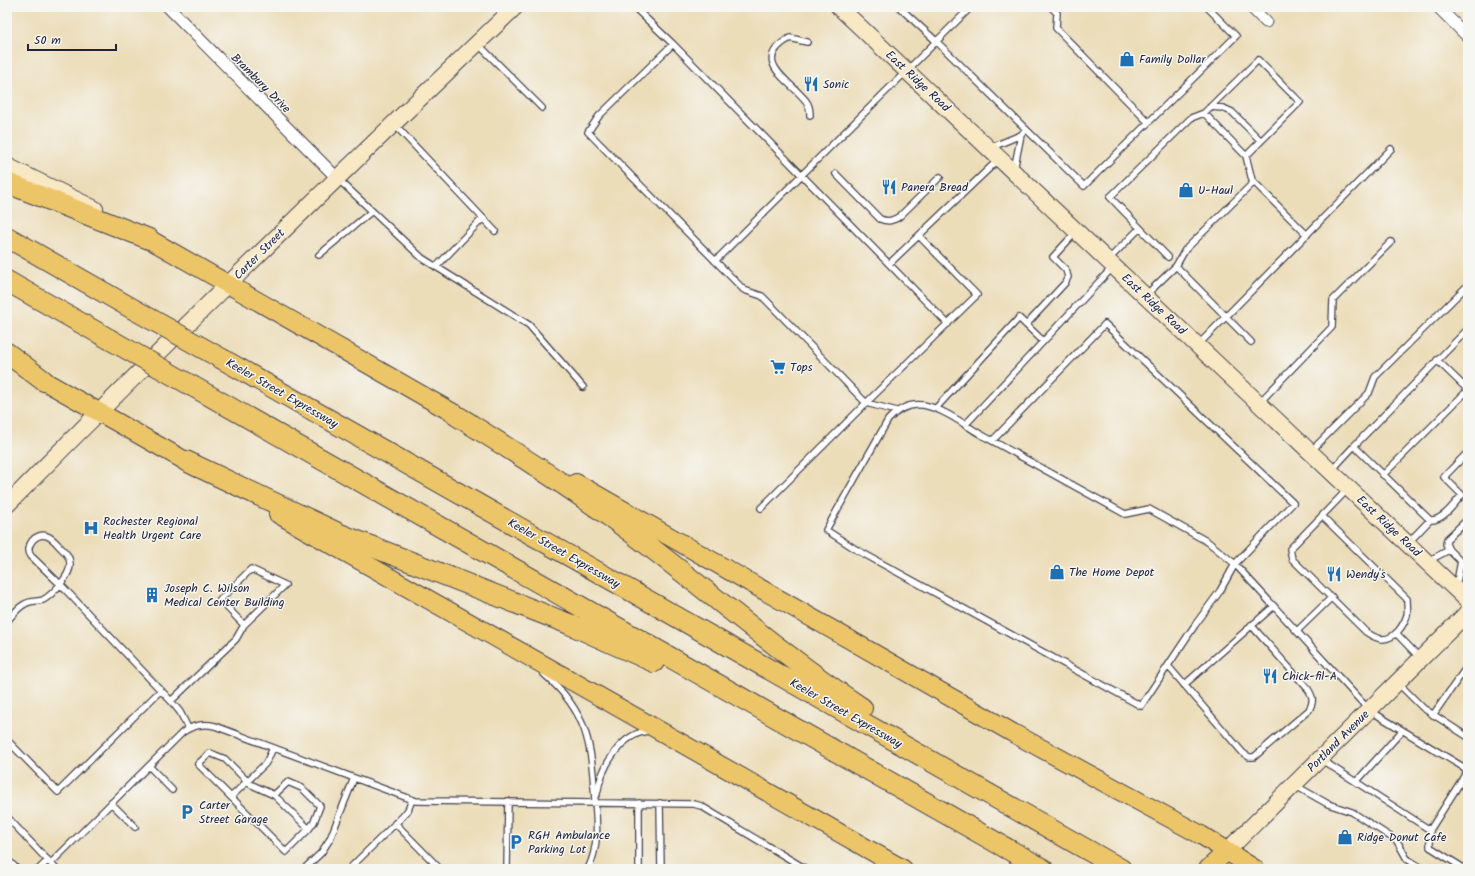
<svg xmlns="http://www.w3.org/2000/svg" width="1475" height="876" font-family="Kalam,sans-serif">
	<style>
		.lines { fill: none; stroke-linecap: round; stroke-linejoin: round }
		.lane-casing { stroke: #403e4e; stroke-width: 8 }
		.street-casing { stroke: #403e4e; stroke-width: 13 }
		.secondary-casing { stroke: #403e4e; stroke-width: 18 }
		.primary-casing { stroke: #403e4e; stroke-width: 20 }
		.highway-casing { stroke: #403e4e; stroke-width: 22 }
		.lane { stroke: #fff; stroke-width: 5.5 }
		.street { stroke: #fff; stroke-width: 11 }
		.secondary { stroke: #f8e8c3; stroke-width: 16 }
		.primary { stroke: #edc569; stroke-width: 18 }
		.highway { stroke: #edc569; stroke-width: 20 }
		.highway-bridge-casing { stroke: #403e4e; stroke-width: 22; stroke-linecap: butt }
		.highway-bridge { stroke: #edc569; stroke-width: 20 }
		.labels { text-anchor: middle; stroke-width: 3; stroke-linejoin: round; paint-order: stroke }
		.poi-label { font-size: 12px; fill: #22223b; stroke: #f6f6f2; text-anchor: start }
		.street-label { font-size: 12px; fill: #22223b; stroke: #f6f6f2 }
	</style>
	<rect width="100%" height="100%" fill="#f6f6f2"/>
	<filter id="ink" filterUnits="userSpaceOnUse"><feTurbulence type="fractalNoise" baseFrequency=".025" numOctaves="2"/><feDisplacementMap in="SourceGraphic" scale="8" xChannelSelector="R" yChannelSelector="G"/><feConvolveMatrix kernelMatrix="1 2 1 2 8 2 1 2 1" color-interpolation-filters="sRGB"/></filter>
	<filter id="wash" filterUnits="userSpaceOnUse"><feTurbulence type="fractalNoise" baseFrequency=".012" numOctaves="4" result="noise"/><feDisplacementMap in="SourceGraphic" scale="16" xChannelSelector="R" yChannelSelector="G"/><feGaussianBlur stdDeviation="0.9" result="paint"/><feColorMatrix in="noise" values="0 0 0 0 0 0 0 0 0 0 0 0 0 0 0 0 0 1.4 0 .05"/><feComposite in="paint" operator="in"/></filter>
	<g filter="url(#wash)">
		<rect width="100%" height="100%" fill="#ecddb9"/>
	</g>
	<g filter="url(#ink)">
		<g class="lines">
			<defs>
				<path id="lane" d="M634,7L673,44L948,324
					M899,7L936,41L1084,186L1236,36L1207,7
					M1051,7L1057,13L1056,28L1148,122
					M807,42L790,38C749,61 790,80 806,101C809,105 810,110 810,115
					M673,44L599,116L588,132L744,290L762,296L866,403L897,411
					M479,45L542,108
					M1210,107L1223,108L1232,112L1261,141
					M1204,113L1258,60L1300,102L1246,156
					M395,125L495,231
					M992,147L1021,135L1026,129
					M1014,170L1021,135
					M836,174L880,219C888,222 893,221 900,216L940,177
					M338,179L422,258L529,325L583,387
					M319,255L372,211
					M1168,257L1110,197L1191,118L1204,113L1246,156L1252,180L1307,235
					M1108,260L1140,228
					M715,261L971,7
					M889,264L998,160
					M1176,266L1251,342
					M436,267L483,218
					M1146,295L1176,266L1185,250L1254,182
					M1026,325L1065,283L1068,277L1066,270L1053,257L1075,233
					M1198,345L1391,149
					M1437,360L1468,390
					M1260,402L1332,327L1333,300L1391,242
					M936,408L1019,318L1043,341
					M965,425L1112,268
					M993,440L1105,324L1293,503L1235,564L1220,591L1195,625L1141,706L857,550L826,530L888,420C897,410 909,403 923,405C942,408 964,424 980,434C1028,460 1076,487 1125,514L1149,509L1208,542L1235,564L1369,710L1468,770
					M1354,446L1468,329
					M1311,451L1369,393L1375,377L1468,285
					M1331,471L1354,446L1430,520
					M1383,475L1468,390
					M761,508L866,403L977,295L919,236
					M1322,516L1407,599C1407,604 1408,611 1407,615C1404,625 1395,639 1383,639C1377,639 1372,636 1366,632L1292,559L1290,549L1347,490
					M1468,519L1447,539L1446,544L1449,550L1465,566L1468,563
					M1408,543L1430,520C1443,521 1454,504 1462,495L1444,477L1468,452
					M1428,561L1449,550
					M1456,587L1461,561
					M7,621C13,615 18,607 25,604C31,600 37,602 43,600C52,595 71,575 70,564C70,557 66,553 61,548C57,544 53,538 47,536C36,532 24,546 31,556L60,584L171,701L180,712L188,728
					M1297,631L1332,597
					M1396,633L1419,657
					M1168,666L1243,753L1249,757H1254L1309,710C1314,701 1313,697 1308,689L1251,625
					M544,674C589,713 591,745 595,800C597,824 599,847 588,869
					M1398,683L1423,708L1468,737
					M1184,685L1274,606
					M171,701L236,639L244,625L285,585L251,569L220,600L244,625
					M1433,715L1468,665
					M7,740L58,792L161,690
					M1320,759L1356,782L1402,731
					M149,766L172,790
					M1356,782L1430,830L1468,770
					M1296,786L1328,804L1352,812L1397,841L1407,859L1423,869
					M597,794C601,768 621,732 650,731
					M274,795L288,782L302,788L320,806L314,822L309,829L286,852L198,764L210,753L225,759L250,784L274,795L309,829
					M231,797L265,764L268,759L273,748
					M111,803L135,827
					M660,803L661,869
					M7,817L56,869
					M395,823L440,869
					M1430,830V847L1465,869
					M7,859L17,869
					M51,863L183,732C193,725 203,723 215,726L416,801L694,804L701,806L806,869
					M39,869L48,860
					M304,869L321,853L330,839L354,778
					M349,869L403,816L408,810L412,800
					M507,869L508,801
					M639,869V803"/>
				<path id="street" d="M168,7L337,178
					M1251,7L1266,22
					M1438,7L1468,37"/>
				<path id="secondary" d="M839,7L1468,601
					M7,166L95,209
					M7,505C173,336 344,171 515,7
					M1227,851L1468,612"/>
				<path id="primary" d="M149,239L469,422
					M44,381L198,468
					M576,483L1013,733L1201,835L1255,869
					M278,514L903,869
					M1208,869L1227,851"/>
				<path id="highway" d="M7,183L149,239
					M7,237L133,309
					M7,281L109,339
					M7,353L44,381
					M224,360L1121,869
					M194,387L1043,869
					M457,416C515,452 573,489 628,530C706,589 781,654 862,708
					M186,461L340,534L569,624L654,662"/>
			</defs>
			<use href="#lane" class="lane-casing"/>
			<use href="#street" class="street-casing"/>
			<use href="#secondary" class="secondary-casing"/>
			<use href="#primary" class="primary-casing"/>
			<use href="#highway" class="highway-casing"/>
			<use href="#lane" class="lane"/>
			<use href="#street" class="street"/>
			<use href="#secondary" class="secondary"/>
			<use href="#primary" class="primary"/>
			<use href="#highway" class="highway"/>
			<defs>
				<path id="highway-bridge" d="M133,309L224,360
					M109,339L194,387"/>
			</defs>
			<use href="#highway-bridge" class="highway-bridge-casing"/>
			<use href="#highway-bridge" class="highway-bridge"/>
		</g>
	</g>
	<defs>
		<symbol id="shop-bare" viewBox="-9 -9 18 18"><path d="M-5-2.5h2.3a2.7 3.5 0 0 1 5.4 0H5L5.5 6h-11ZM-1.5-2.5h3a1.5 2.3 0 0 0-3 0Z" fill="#1f6fb2" stroke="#f6f6f2" stroke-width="2.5" paint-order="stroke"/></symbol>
		<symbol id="restaurant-bare" viewBox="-9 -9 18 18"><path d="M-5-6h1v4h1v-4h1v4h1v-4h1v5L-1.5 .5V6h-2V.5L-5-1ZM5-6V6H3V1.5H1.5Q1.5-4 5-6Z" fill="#1f6fb2" stroke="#f6f6f2" stroke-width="2.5" paint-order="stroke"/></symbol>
		<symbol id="supermarket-bare" viewBox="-9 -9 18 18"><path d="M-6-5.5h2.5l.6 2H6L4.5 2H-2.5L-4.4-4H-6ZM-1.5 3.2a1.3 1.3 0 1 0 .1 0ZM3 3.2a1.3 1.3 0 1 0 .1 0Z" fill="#1f6fb2" stroke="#f6f6f2" stroke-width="2.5" paint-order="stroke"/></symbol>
		<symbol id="hospital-bare" viewBox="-9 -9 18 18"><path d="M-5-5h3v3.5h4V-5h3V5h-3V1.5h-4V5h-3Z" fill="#1f6fb2" stroke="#f6f6f2" stroke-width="2.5" paint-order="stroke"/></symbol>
		<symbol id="building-bare" viewBox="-9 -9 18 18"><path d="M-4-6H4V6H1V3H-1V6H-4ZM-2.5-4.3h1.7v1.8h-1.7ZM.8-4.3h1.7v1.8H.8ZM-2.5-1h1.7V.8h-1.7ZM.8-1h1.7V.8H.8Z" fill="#1f6fb2" stroke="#f6f6f2" stroke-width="2.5" paint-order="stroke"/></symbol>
		<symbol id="parking-bare" viewBox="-9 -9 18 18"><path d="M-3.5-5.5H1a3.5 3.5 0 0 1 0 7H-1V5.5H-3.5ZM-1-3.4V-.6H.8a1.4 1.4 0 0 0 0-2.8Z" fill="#1f6fb2" stroke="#f6f6f2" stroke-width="2.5" paint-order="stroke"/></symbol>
	</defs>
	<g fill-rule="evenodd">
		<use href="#shop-bare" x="1116" y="48" width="22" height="22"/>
		<use href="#restaurant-bare" x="800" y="73" width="22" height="22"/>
		<use href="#restaurant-bare" x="878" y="176" width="22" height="22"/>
		<use href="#shop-bare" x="1175" y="179" width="22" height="22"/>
		<use href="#supermarket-bare" x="767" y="356" width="22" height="22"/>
		<use href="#hospital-bare" x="80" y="517" width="22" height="22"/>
		<use href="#shop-bare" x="1046" y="561" width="22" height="22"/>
		<use href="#restaurant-bare" x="1323" y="563" width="22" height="22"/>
		<use href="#building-bare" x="141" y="584" width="22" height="22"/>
		<use href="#restaurant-bare" x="1259" y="665" width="22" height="22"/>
		<use href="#parking-bare" x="176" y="801" width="22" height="22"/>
		<use href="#shop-bare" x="1334" y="826" width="22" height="22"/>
		<use href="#parking-bare" x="505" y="831" width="22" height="22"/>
	</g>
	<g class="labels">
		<g class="poi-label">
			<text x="1139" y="63">Family Dollar</text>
			<text x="823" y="88">Sonic</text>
			<text x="901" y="191">Panera Bread</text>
			<text x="1198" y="194">U-Haul</text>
			<text x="790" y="371">Tops</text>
			<text x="103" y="525">Rochester Regional<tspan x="103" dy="14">Health Urgent Care</tspan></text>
			<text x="1069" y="576">The Home Depot</text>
			<text x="1346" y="578">Wendy's</text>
			<text x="164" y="592">Joseph C. Wilson<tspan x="164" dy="14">Medical Center Building</tspan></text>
			<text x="1282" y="680">Chick-fil-A</text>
			<text x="199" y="809">Carter<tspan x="199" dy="14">Street Garage</tspan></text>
			<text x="528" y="839">RGH Ambulance<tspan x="528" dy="14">Parking Lot</tspan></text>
			<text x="1357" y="841">Ridge Donut Cafe</text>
		</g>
		<g class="street-label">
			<text transform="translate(918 81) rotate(43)" y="4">East Ridge Road</text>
			<text transform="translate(261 83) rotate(45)" y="4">Brambury Drive</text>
			<text transform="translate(259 254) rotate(-45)" y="4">Carter Street</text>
			<text transform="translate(1154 304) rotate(43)" y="4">East Ridge Road</text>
			<text transform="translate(282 393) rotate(30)" y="4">Keeler Street Expressway</text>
			<text transform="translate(1389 526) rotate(43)" y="4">East Ridge Road</text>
			<text transform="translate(564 553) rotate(30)" y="4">Keeler Street Expressway</text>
			<text transform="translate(846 713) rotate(30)" y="4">Keeler Street Expressway</text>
			<text transform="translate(1338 741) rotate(-45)" y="4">Portland Avenue</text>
		</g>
	</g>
	<rect width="1475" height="876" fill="none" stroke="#f6f6f2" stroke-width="24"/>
	<path d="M28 44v6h88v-6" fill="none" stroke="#22223b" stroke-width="2"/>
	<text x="34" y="44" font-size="12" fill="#22223b" stroke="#f6f6f2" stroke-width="3" paint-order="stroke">50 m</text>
</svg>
